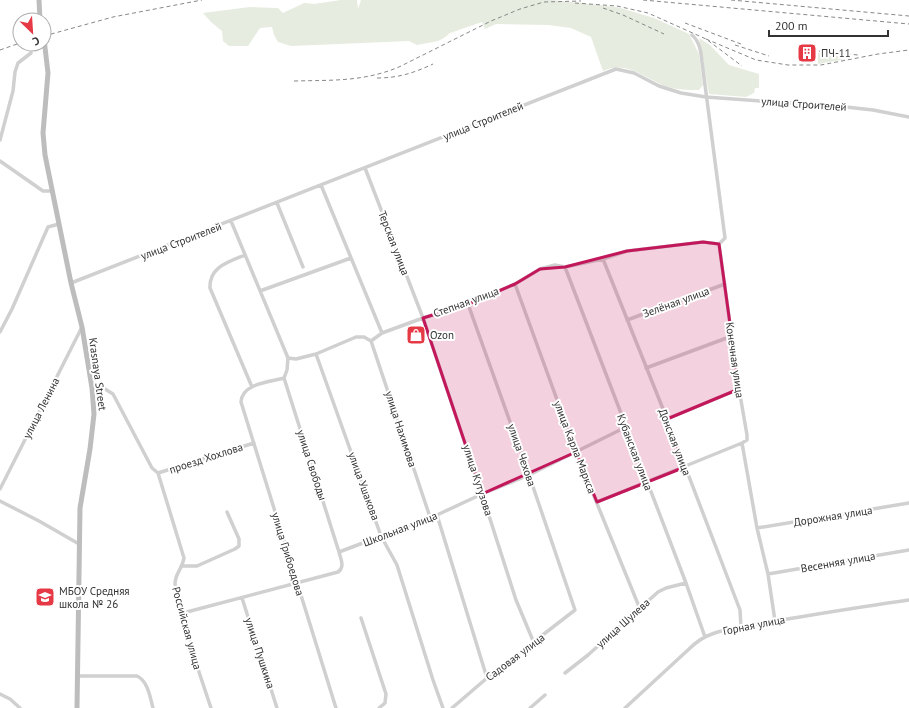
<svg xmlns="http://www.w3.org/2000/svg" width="909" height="708" font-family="'PT Sans',sans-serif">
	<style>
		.green { fill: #e6ecdf }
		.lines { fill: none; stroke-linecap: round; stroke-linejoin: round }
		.street { stroke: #d0d0d0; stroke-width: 3.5 }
		.secondary { stroke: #bdbdbd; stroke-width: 5 }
		.rail { stroke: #888; stroke-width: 1; stroke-dasharray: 4 3; stroke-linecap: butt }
		.marked { fill: #c2185b; fill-opacity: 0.2; stroke: #c2185b; stroke-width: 3; stroke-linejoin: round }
		.labels { text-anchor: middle; stroke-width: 4; stroke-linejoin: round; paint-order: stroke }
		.poi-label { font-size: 11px; fill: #333; stroke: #fff; text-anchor: start }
		.street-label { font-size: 11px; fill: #333; stroke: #fff }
	</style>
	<rect width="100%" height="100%" fill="#fff"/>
	<path class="green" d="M341,0H357L358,9L361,0H552L617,7L654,18L689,34L699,54L703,85L699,90C688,90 676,90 665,86C645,78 626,60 603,71L591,37L571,28L548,25L496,24L485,29L482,22L450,33L444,38L438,41L417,45L409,41L291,46L278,42L274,35L272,27L260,28L248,46H229L223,41L222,31L211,22L203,13L250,7L278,8L283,13L304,3L314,4Z
		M699,38L710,45L729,65L759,74V88H755L754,93L746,97L709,94Z
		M818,53L850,57L846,59L818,64Z"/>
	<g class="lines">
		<path class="street" d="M692,35C700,42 701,52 702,62L725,238L719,244L739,389L747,435V440L742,443L757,528L768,574L775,621
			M0,140L13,91L15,72L18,63L31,53
			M0,161L43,191H53
			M365,168L423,318L482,494L516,600L534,643
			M321,185L382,333
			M277,203L303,267
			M231,221L288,358
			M245,255C228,262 209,267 210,288L252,387
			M603,259L667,419L740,610L741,627
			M565,267L686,583L705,637
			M71,283L616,69L634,73L659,86L681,93L706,97L846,107L873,110L909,117
			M515,284L576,452L640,609
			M260,291L351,258
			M627,320L725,284
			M0,332L12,309L48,227L59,224
			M371,341L430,517
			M316,354L381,536L397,565L433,680L443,708
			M646,368L732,336
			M284,378L339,552
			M92,388L105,389L113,394L152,468L158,473L184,558C182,570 175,573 175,584L199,672L211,708
			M667,419L739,389
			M158,473L254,443
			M0,489L82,327
			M0,501L39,521L79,544
			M597,502L742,443
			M437,515L487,678
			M757,528L909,503
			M183,566H197L235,549L239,546V539L227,512
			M768,574L909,550
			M242,598L277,708
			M183,613L338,572C345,567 341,560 339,552L437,515L482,494L529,475L626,427
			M361,618L386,694L385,703L379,708
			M565,673L588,655L658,592L666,588L686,583
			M77,676H137C148,681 150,697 153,708
			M0,694L10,699L20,708
			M336,708L241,402C242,383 270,382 284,378L287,370L288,358L296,359L316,354L356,337H364L371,341L382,333L423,318L468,304L515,284L540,269L555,265L565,267L603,259L627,251L703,242L719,244
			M452,708L487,678L575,610L529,475L468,304
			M530,708L545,695
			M625,708L689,649C696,642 703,637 712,634C734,626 759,624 781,620C824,613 866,606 909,600"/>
		<path class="secondary" d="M39,0L40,20
			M44,39L48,73L43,133L45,155L71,283L82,327L92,388L94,414L90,449L80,508L77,708"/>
		<path class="rail" d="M643,0L909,24
			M731,0L909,16
			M575,3L617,6L648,13L706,39L742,66
			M603,8L623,15L664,34
			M685,23L741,44
			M44,36L113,17L202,0
			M706,39L756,60L788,65H821L878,54L909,50
			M735,45L769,56
			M798,49L858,55
			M0,50L20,43
			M377,78C398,78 414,73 433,64
			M294,81C331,80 363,82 399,67L491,21L520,9L544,2L581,1"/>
	</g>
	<path class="marked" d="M703,242L719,244L739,389L667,419L685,467L597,502L576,452L482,494L423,318L468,304L515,284L540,269L565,267L627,251Z"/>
	<defs>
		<symbol id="building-square" viewBox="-11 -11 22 22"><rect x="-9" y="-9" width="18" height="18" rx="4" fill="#e63946" stroke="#fff"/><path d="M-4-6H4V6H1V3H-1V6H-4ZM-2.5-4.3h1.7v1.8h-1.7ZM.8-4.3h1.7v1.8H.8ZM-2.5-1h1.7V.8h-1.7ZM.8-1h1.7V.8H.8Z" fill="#fff"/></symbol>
		<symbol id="shop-square" viewBox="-11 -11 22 22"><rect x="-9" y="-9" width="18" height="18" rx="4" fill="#e63946" stroke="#fff"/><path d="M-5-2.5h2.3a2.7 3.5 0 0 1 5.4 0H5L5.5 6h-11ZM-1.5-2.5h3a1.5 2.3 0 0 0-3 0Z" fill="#fff"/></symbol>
		<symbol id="school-square" viewBox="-11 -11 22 22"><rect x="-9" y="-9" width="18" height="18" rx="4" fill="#e63946" stroke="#fff"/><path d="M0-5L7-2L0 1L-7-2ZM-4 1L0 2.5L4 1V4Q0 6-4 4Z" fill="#fff"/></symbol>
	</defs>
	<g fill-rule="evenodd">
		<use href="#building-square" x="796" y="42" width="22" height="22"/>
		<use href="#shop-square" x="405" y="324" width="22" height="22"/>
		<use href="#school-square" x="34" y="586" width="22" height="22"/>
	</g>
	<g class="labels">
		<g class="poi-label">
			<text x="821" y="57">ПЧ-11</text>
			<text x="430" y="339">Ozon</text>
			<text x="59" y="595">МБОУ Средняя<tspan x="59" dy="13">школа № 26</tspan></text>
		</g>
		<g class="street-label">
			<text transform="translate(804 104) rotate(4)" y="4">улица Строителей</text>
			<text transform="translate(483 121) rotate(-22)" y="4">улица Строителей</text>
			<text transform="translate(181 241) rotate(-21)" y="4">улица Строителей</text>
			<text transform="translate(394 243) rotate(69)" y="4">Терская улица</text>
			<text transform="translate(466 302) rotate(-20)" y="4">Степная улица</text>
			<text transform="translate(676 302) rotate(-20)" y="4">Зелёная улица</text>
			<text transform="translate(735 360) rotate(82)" y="4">Конечная улица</text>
			<text transform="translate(98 374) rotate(82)" y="4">Krasnaya Street</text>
			<text transform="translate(41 408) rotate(-63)" y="4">улица Ленина</text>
			<text transform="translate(401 429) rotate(72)" y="4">улица Нахимова</text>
			<text transform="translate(675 442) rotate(69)" y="4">Донская улица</text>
			<text transform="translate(575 447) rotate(69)" y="4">улица Карла Маркса</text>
			<text transform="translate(635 452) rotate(69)" y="4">Кубанская улица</text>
			<text transform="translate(522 455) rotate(71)" y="4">улица Чехова</text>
			<text transform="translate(206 458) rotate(-18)" y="4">проезд Хохлова</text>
			<text transform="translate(312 465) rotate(72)" y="4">улица Свободы</text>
			<text transform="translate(478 480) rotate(72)" y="4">улица Кутузова</text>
			<text transform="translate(364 486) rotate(70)" y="4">улица Ушакова</text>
			<text transform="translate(833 516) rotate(-9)" y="4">Дорожная улица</text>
			<text transform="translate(400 529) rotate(-21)" y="4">Школьная улица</text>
			<text transform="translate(288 554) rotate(73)" y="4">улица Грибоедова</text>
			<text transform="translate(838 562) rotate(-10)" y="4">Весенняя улица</text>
			<text transform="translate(623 623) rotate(-42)" y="4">улица Шулева</text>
			<text transform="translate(754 625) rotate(-11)" y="4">Горная улица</text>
			<text transform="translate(187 628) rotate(75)" y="4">Российская улица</text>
			<text transform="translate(260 653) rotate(72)" y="4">улица Пушкина</text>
			<text transform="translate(515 657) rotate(-37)" y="4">Садовая улица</text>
		</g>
	</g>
	<g transform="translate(32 32) rotate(155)"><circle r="19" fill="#ffffff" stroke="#adadad"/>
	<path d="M0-3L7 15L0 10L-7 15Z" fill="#e63946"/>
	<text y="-6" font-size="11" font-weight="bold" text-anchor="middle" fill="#333333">С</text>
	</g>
	<path d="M769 30v6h119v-6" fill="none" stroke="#333333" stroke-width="2"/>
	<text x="775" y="30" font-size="12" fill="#333333" stroke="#ffffff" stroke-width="3" paint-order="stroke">200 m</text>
</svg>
